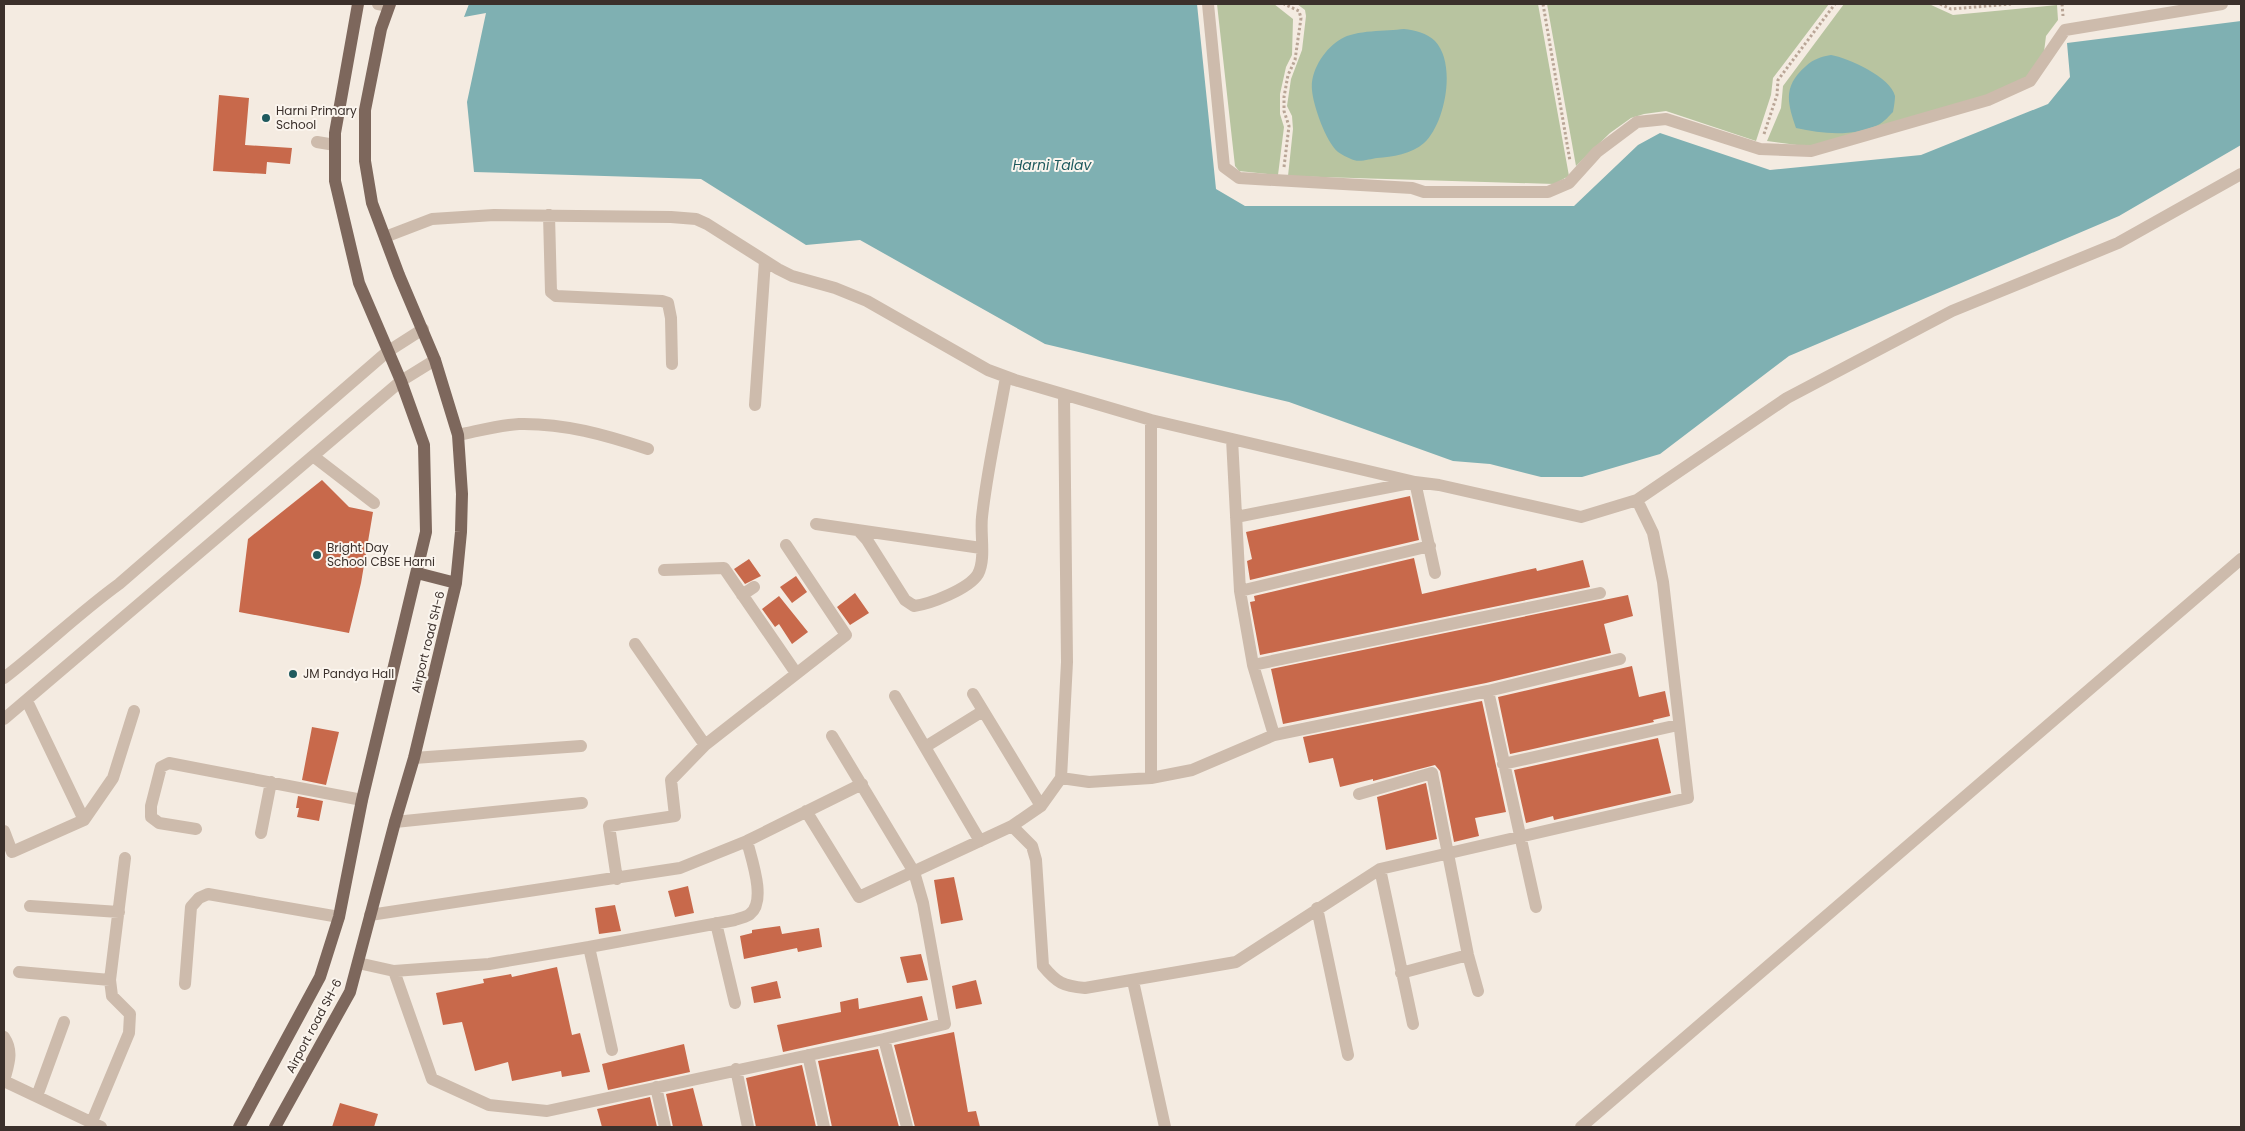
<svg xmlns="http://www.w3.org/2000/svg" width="2245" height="1131" font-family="Poppins,sans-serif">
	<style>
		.green { fill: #b8c4a0 }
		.water { fill: #7fb0b2 }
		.building { fill: #c8694b }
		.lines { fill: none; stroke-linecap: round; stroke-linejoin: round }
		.path { stroke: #b9a596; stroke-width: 3; stroke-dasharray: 2.5 2.5; stroke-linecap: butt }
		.minor { stroke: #cdbbac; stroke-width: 12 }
		.major { stroke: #7d675c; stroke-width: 12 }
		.poi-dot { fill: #1f5a5e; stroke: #fbf5ee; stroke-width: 2 }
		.labels { text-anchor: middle; stroke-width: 4; stroke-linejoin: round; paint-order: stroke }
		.poi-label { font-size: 12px; fill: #3b302b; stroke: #fbf5ee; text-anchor: start }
		.street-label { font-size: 12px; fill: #3b302b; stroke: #fbf5ee }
		.water-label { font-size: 14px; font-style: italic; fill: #1f5a5e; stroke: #fbf5ee }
	</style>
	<rect width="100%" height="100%" fill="#f4ebe1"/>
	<path class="green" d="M1217,4H1274L1293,19L1292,55L1286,67L1280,94V114L1284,127L1278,175L1239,171L1235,166Z
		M1297,4H1538L1569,176L1554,184L1288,176L1293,129L1292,116L1287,106L1291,79L1302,50L1306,16L1305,10Z
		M1547,4H1829L1773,78L1771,95L1756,141L1666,111L1644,114L1631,118L1610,133L1576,166Z
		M1844,4H1929L1953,15L2057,5L2058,20L2046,36L2044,52L2028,76L1986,97L1812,147L1767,141L1781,108L1783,86Z"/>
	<path class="water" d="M469,4H1197L1216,189L1245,206H1574L1638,145L1660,133L1770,170L1921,155L2048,104L2070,77L2067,43L2241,21V145L2119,216L1789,356L1660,454L1582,477H1541L1490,464L1453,461L1289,402L1045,344L860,240L806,245L701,179L474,172L467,102L486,13L464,17Z
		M1404,29C1415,30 1427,33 1435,41C1457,64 1445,124 1424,143C1412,154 1392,157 1377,158C1370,159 1358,163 1351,159C1347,157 1342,155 1338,152C1326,142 1313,105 1312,90C1310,71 1325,48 1341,39C1355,30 1387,31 1404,29Z
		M1831,55C1848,58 1891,77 1895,96C1895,100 1894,107 1893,112C1889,116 1884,122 1878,125C1852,137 1823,134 1796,128C1787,102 1783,86 1806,66C1814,59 1820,57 1831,55Z"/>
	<path class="building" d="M219,95L249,98L245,145L292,148L290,164L267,162L266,174L213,171Z
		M322,480L349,507L373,512L361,583L349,633L239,612L248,539Z
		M1410,496L1419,540L1250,580L1247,561L1252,559L1246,532Z
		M1414,558L1422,594L1536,568L1537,571L1583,560L1590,587L1260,655L1250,602L1255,601L1254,596Z
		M749,559L761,576L745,584L734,569Z
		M796,576L807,592L792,603L780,587Z
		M855,593L869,613L850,625L837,607Z
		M1628,595L1633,616L1604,624L1611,653L1486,683L1283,724L1271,669Z
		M779,596L808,632L792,644L779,624L775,627L762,609Z
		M1632,666L1639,697L1665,691L1670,716L1653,720L1654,722L1510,754L1498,697Z
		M1482,701L1506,812L1475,818L1479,836L1454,842L1440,771L1435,765L1373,781V779L1340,787L1333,758L1309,763L1303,737Z
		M312,727L339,732L326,785L302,780Z
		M1658,738L1671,793L1554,820L1553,816L1526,823L1514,770Z
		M1426,783L1437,839L1386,850L1377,797Z
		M298,796L323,801L319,821L297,817L299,808H296Z
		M954,877L963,920L941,924L934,880Z
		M688,886L694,913L675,917L668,891Z
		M615,905L621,931L599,934L595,908Z
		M780,926L782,934L819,928L822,947L798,952L797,948L744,959L740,936L752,933V930Z
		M921,954L928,980L907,983L900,957Z
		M557,967L572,1035L580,1033L590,1072L562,1077L561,1071L512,1081L508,1062L475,1071L462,1022L443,1025L436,993L484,983L483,979L511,974L512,977Z
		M976,980L982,1004L956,1009L952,986Z
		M777,981L781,998L754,1003L751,987Z
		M922,996L928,1020L783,1052L777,1025L841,1012L840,1002L858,998L859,1009Z
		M954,1032L968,1112L976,1111L980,1127H915L894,1045Z
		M684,1044L690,1072L608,1090L602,1064Z
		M878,1049L899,1127H832L818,1061Z
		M802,1065L816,1127H756L746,1078Z
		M693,1088L703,1127H673L666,1094Z
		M650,1097L657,1127H602L597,1109Z
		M340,1103L378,1114L374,1127H332Z"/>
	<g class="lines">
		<path class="path" d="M1543,4L1570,161
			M1940,4L1951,9L2011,4
			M2062,4L2063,16
			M1764,134L1777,95L1778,80L1835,4
			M1284,167L1289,126L1284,111V97L1288,75L1295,60L1301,18L1299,11L1284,4"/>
		<path class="minor" d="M378,4L389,6
			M1208,4L1224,167L1239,178L1412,188L1424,192H1548L1569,183L1597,152L1637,122L1666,119L1760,149L1811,151L1988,100L2030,81L2065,30L2222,4
			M317,142L335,145
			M549,215L551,292L556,296L662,301L668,303L671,318L672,364
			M385,237L432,219L494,215L671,217L696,219L707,224L778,269L792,276L835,288L867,301L988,370L1015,380L1151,420L1415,482L1435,573
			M755,405L765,261
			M1151,420V778
			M458,435C478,431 499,425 519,424C564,423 606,435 648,449
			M1232,439L1240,591L1253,665L1274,735
			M313,456L374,503
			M1637,500L1787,398L1952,311L2118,243L2241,174
			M816,524L981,548
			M858,530L867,540L905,600L914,606C930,604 969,589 978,574C986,559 980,534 982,517C987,470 998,423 1006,377
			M664,570L724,568L796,673
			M1240,591L1430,546
			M742,595L754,587
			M635,644L705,745
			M1253,665L1600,593
			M4,678C43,648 79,613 119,584L387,352L423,329
			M1488,691L1536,907
			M973,694L1041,806
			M895,696L980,841
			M27,701L84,820
			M4,719L401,381L435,360
			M925,747L983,711
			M414,758L581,746
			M1503,764L1678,725
			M1061,778L1067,662L1064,395
			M1359,794L1432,773L1468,955L1478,991
			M806,811L859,897L1012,826L1041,806L1061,778L1089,782L1151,778L1192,770L1274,735L1488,691L1620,659
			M395,822L582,803
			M1012,826L1032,846L1036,860L1043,966C1057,983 1063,986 1085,988L1236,962L1380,869L1688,798L1663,582L1653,533L1637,500L1581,517L1439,485L1415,482L1236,517
			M196,829L159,823L151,817V806L161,767L169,763L362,800
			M4,831L12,852L84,820L113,778L134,711
			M261,833L271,782
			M1380,869L1413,1024
			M617,879L609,826L675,816L671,780L705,745L846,635L786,545
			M30,906L119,912
			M1317,908L1348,1055
			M370,915L680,868L747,841L862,784
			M716,923L735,1003
			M589,947L735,920C739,918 747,917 750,914C767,901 751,858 747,841
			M358,963L394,971L489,964L589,947L612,1050
			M394,971L432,1079L489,1105L547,1111L884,1039L945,1024L923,903L914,872L832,736
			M19,972L110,980
			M1401,973L1468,955
			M1133,981L1165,1127
			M185,984L191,907L199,898L208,894L339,917
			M4,1037C14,1052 8,1065 4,1081
			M884,1039L907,1127
			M808,1055L824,1127
			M736,1069L748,1127
			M4,1081L101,1127
			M656,1087L665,1127
			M37,1096L64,1022
			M91,1124L129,1033L130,1014L112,996L110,980L125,858
			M1581,1127L2241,559"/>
		<path class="major" d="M417,573L456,583
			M239,1127L320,977L339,917L362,800L426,532L424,445L401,381L359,283L335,181V133L358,4
			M275,1127L350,992L395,822L414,758L456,583L461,532L462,494L458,435L435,360L399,275L372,203L365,161V110L381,29L390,4"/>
	</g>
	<g class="poi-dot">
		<circle cx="266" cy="118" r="5"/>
		<circle cx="317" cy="555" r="5"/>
		<circle cx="293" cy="674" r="5"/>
	</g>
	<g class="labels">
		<g class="poi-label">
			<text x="276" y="115">Harni Primary<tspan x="276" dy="14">School</tspan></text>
			<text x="327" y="552">Bright Day<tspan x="327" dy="14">School CBSE Harni</tspan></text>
			<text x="303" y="678">JM Pandya Hall</text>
		</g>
		<g class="street-label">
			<text transform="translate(428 642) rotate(-76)" y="4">Airport road SH-6</text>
			<text transform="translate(314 1026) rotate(-62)" y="4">Airport road SH-6</text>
		</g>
		<g class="water-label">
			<text x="1052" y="170">Harni Talav</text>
		</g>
	</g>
	<rect width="2245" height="1131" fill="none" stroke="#3b302b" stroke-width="10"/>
</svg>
